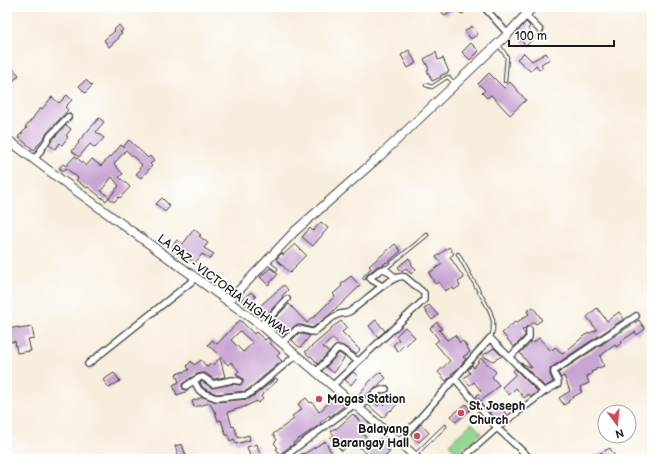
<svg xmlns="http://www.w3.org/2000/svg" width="659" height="466" font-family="'Balsamiq Sans',sans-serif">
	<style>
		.green { fill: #92d892; stroke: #577a57 }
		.building { fill: #c7a4d1; fill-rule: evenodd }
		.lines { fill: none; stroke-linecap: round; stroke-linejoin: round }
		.lane-casing { stroke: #3d3c39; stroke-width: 4.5 }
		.street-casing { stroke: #3d3c39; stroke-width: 8 }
		.secondary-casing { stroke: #3d3c39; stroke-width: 10 }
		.lane { stroke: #fff; stroke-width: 2.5 }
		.street { stroke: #fff; stroke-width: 5.5 }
		.secondary { stroke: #fff; stroke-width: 8 }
		.poi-dot { fill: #d1495b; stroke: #fff; stroke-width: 1.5 }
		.labels { text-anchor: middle; stroke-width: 3.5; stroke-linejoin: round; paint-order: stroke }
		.street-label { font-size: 12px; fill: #1c1c1c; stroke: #fff }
		.poi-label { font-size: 12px; font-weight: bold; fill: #1c1c1c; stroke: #fff; text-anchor: start }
	</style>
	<rect width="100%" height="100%" fill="#fff"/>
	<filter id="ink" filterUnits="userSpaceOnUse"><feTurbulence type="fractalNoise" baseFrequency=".025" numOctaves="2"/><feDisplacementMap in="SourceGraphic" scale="8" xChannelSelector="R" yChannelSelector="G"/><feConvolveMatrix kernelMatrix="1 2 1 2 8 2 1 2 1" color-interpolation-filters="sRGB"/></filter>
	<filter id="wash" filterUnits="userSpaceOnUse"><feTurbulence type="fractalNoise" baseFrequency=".012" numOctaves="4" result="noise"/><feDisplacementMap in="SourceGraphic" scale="16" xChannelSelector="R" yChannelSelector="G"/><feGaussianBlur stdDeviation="0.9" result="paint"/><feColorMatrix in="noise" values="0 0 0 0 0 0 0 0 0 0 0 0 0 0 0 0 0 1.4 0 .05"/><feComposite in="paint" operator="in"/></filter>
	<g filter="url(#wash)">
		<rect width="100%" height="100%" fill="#f7eedd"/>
		<path class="green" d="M472,423L481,433L458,454L449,444Z"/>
		<g id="blocks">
			<path class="building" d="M438,7H458L445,16Z
				M526,22L530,26L528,29L535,37L526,46L519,38L521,37L517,32Z
				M119,25L123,30L120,32L122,33L118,36L119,38L109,47L104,40L115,31L114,30Z
				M472,26L478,34L471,39L465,31Z
				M471,43L479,51L470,60L462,52Z
				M409,50L416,63L408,68L401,55Z
				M436,52L438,60L443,58L449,72L440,76L441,77L432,81L427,70L429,69L424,59Z
				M524,53L532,61L546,53L550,59L541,64L543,67L539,70L536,65L530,71L517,59Z
				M7,63L19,75L7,87Z
				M489,73L504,88L510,82L526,100L510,115L491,95L487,98L482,93L485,90L478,84Z
				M86,80L92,86L85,93L79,86Z
				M67,95L72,100L65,107L68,110L47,133L34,150L18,137L27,128L25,127L34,117V116L41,108L42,109L52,97L59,103Z
				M99,118L104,122L98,129L96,132L104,138L95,148L90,144L79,157L72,151L79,143L78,142Z
				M66,125L71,129L66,136L68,137L62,145L60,143L55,149L49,145L53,139Z
				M129,140L148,158L150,156L154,161L150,164L152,166L141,178L136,174L140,170L139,169L142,165L126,150L114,164L123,174L119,177L130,187L120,198L119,197L114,202L109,198L119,186L112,177L101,191L109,197L106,201L88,187L87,188L81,184L76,180L78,178L66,168L64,171L59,168L63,164L66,166L75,156L86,166L92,159L101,166L110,156L111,157L121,145L123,147Z
				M162,198L170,206L165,212L156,204Z
				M321,222L328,228L313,246L302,237L310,228L313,231Z
				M194,229L201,235L199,236L208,243L204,248L214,254L210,259L202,254L195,263L187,257L185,259L172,247L177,240L183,244Z
				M295,244L306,255L295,266L296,267L290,273L276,259L282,253L283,255Z
				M395,244L401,251L387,263L386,262L383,265L378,266L368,274L366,277V279L364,280L362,278L371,268L369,266Z
				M449,247L454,254L450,257L464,278L458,282L460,286L454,290L452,287L445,291L439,282L435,284L429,273L442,264L436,257Z
				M409,258L412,263L411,264L416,269L411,274L406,268L401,271L398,267Z
				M270,268L278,274L268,285L260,277Z
				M351,276L360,286L339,306H338L328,316L312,328L302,325H296L283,336L270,323L289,304L307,323L312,317L313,318L335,296L333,294L342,286L341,284Z
				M284,285L288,290L282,296L283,297L264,318L254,311Z
				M251,292L256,297L247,306L241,300Z
				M429,305L438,315L432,320L424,309Z
				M533,307L542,320L536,324L534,322L522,330L525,334V336L514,347L502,333L515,322L516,323L529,314L527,311Z
				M597,308L607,321L619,312L624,319L552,367L550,369V374L553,382L545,387L521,363L532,368L520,353L531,341L533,343L539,338L551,351L555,347L563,354L585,335L597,330L587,317Z
				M240,320L254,334L256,332L265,340L267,338L272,342L270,343L280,353L277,356L282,361L246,391L217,394L205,389L202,387L200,382L202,381L212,388L232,384L240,385L243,383V379L236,374L239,371L231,362L228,365L219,355L208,345L212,340L217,344ZM240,331L253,343L243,352L231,340Z
				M376,320L385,331L378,337L369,326Z
				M639,320L645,329L637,335L635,332L621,341L622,343L616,347L615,345L600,356L604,366L596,369V370L591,372L592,374L587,376V377L589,383L580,387L582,392L573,397H574L568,401L569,402L564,405L559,398L570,391L564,376L561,378L558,373Z
				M341,321L347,328L342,332L360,350L356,354L343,346L339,345L333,338L323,347L329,352L318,364L311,356L310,357L305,352L332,329L331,328Z
				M437,322L442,329L439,330L447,340L455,335L460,343L463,341L470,352L463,357L466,359L458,369L451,374L452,375L446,381L438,372L450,361L435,343L439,340L430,328Z
				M19,327V329L32,327L34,338L28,339L31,351L17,353L15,341L11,342V340L7,341V329Z
				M405,327L415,337L405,346L404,345L398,351L393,345L399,340L396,336Z
				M299,333L310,336L301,347H299L292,340Z
				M494,348L502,356L493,361L482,356Z
				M339,353L345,357L334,373L326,367Z
				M220,358L225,377L214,379L205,373H202L197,374L182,384V387L183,389L184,390H188V391L177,395L173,385L179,382L176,374L189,370L187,366L191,361L194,365L201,360L207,367L212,363L213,365Z
				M481,358L496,372L492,377L499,385L497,388L481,401L476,396L481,391L474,382L470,385L464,378L470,373L468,370L472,365L474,368Z
				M515,369L538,392L531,397L529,394L524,398L516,388L509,395L502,387L516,374L513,371Z
				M353,372L358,376L351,385L345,380Z
				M380,372L386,378L363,398L358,395L372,379Z
				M114,373L120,381L109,388L103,380Z
				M276,378L278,380L261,396L263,399L258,403L257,401L244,407L228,412L232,427L234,426L238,438L249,435L250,440L236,444L234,439L230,441L228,435H226L221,420L218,421L215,411H214L210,403L194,407L192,401L203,397L216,402L249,399L255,395Z
				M306,398L310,403L312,402L319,412L333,399L337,403L339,401L344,406L330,417L329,415L320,423L321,424L293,443L294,444L280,454L276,449L278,448L274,443L277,440L273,434L294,419L292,416L302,409L298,404Z
				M390,398L397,404L391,411L390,410L383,418L368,405L372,401L378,406L381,403L383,405Z
				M495,402L507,415L498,422L487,410Z
				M466,404L470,410L456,422L451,416Z
				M353,414L368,430L363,434L371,443L373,440L376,442L381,438L386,444L387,443L391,447L387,450L390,452L382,459H373L359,447L354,440L342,451L330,438L334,435L331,431L335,428L336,429Z
				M421,424L429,433L419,442L411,435Z
				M325,441L334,457L330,459H296L302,453L304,454Z
				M182,444L187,459H178L177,454H178L175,446Z
				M257,444L261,459H251L247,447Z
				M610,448L615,457L611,459H589Z"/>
		</g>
	</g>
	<g filter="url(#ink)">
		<use href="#blocks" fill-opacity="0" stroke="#3d3c39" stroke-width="1"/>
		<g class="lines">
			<defs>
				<path id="lane" d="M498,44L507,57L505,81
					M426,85L432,87L444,79L448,77L454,83
					M458,254L490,311L493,321V330L491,337
					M268,263L276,269
					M385,269L427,235
					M415,455L445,426"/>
				<path id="street" d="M484,7L508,34
					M462,10L465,7
					M526,16L540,30
					M35,159L50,136L68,117
					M382,286L372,280L370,278L371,277L380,270L385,269L396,278
					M262,326L287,299
					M282,343L297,329C303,328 308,333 314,332C321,327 329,319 337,315C340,313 345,314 349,312C360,306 393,272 405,277L424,293V300L332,386
					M510,357L527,340L529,337V330
					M88,364L196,278
					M316,372L337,349H341L358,361
					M455,379L497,428L531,459
					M194,381L199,390L203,393L216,398L238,396L247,395L252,392L296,355
					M186,386C191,383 197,377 203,377L213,384L232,380L239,381
					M544,392L558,384C559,379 553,376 554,371L636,316
					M359,409C367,401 374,390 386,389
					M399,442L490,338L544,392L497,428L462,459
					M281,459L355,404"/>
				<path id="secondary" d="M7,139L56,176L262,326L408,450L418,459
					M228,302L295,231L379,157L508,34L533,7"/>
			</defs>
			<use href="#lane" class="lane-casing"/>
			<use href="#street" class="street-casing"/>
			<use href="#secondary" class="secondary-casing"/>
			<use href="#lane" class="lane"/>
			<use href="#street" class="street"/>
			<use href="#secondary" class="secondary"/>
		</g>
	</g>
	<g class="poi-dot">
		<circle cx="319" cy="399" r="4"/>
		<circle cx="461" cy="413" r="4"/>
		<circle cx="417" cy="436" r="4"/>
	</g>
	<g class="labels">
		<g class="street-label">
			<text transform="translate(223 285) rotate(37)" y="4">LA PAZ - VICTORIA HIGHWAY</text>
		</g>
		<g class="poi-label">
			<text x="327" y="403">Mogas Station</text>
			<text x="469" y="410">St. Joseph<tspan x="469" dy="14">Church</tspan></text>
			<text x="409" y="433" text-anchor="end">Balayang<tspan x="409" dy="14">Barangay Hall</tspan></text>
		</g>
	</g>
	<rect width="659" height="466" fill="none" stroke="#fff" stroke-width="24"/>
	<g transform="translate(617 424) rotate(164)"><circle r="19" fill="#ffffff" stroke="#a4a4a4"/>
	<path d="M0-3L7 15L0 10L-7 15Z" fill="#d1495b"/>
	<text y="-6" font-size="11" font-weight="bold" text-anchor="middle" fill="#1c1c1c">N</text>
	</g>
	<path d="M509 40v6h105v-6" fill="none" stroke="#1c1c1c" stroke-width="2"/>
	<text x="515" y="40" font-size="12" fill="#1c1c1c" stroke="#ffffff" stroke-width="3" paint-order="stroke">100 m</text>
</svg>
